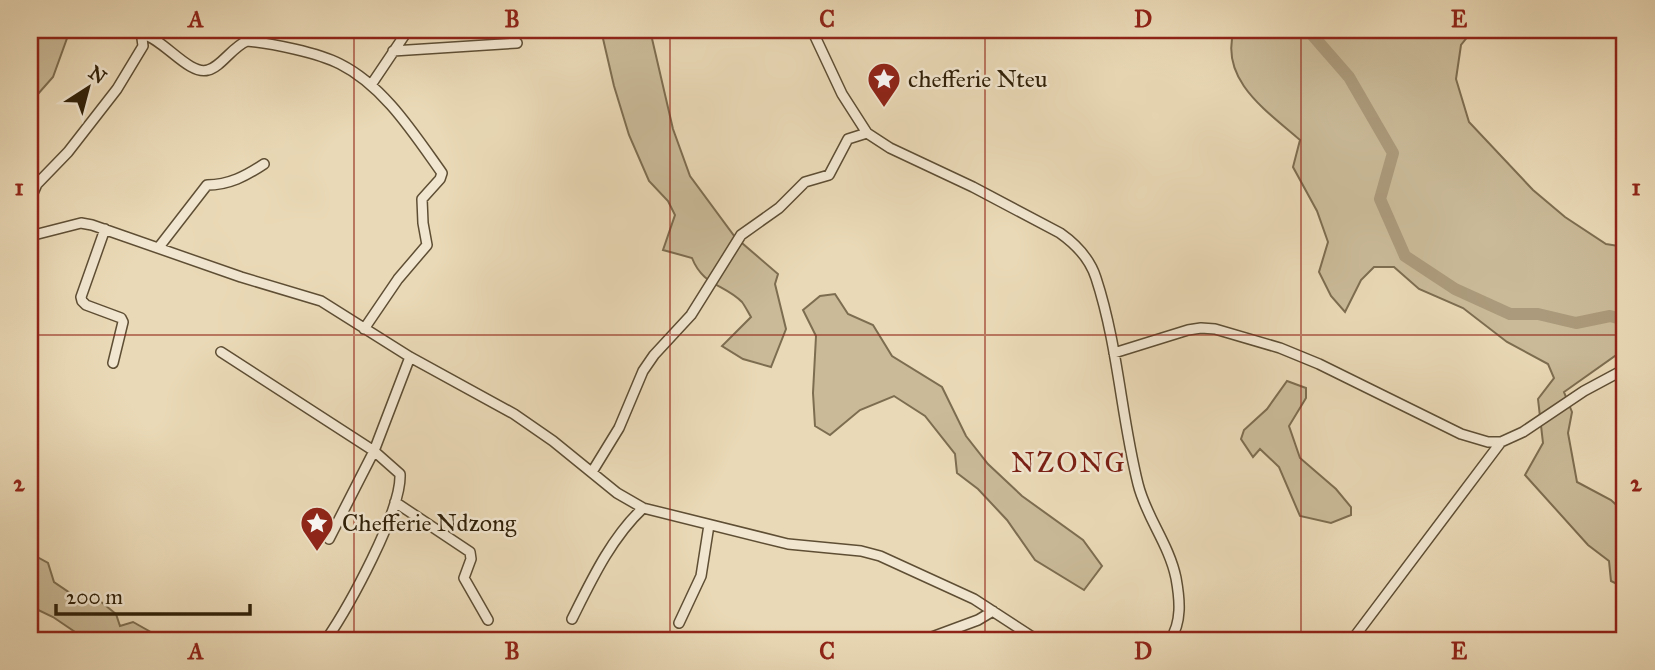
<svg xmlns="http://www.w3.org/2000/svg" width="1655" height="670" font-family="'IM FELL Great Primer',serif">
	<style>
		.green { fill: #caba98; stroke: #7d6d50; stroke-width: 2 }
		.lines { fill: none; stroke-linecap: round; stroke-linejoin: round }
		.river { stroke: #ab9a7b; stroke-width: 12 }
		.minor-casing { stroke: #5e4e34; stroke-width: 12 }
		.minor { stroke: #f1e6d0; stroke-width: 9 }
		.grid { fill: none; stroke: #8f2418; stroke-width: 2; stroke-opacity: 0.55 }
		.labels { text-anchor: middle; stroke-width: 5; stroke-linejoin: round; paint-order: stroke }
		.poi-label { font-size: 24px; fill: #302008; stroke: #f1e6d0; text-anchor: start }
		.quarter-label { font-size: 28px; letter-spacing: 2px; fill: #7a1f14; stroke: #f1e6d0 }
		.neatline { fill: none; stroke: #8f2418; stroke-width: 2.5 }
		.grid-label { font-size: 23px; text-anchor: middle; font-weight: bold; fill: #8f2418 }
	</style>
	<rect width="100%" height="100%" fill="#ead9b6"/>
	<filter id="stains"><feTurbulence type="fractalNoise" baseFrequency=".00286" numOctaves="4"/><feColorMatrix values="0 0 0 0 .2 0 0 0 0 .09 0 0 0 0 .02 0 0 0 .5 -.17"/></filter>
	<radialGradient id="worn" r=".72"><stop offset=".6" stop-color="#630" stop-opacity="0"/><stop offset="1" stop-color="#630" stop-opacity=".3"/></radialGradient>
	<path class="green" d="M30,30H70L53,77L30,103Z
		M601,30H650L673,129L690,176L735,237L778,274L775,284L786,329L771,367L743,359L722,346L751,317C748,312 745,306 742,302C724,284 703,286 692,258L663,250L675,215L668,201L649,181L629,135L614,86Z
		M1234,30H1473L1461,45L1456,79L1469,122L1533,190L1565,217L1606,244L1625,247V352L1615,356L1564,392L1572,412L1568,433L1577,482L1611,500L1625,513V588L1611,581L1609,561L1588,545L1525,475L1543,443L1538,399L1554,378L1548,364L1507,342L1463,308L1419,289L1394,267H1374L1361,280L1345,312L1331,296L1319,272L1328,242L1317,211L1293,167L1300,140C1267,111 1219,80 1234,30Z
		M835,294L848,314L873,325L892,356L942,387L966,436L988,464L1022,496L1083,540L1102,566L1084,590L1035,560L1007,520L978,489L957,473L955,454L925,416L894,396L860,410L830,435L815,426L813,393L816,336L803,310L820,296Z
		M1287,381L1306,388V398L1289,426L1300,458L1336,489L1351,507V515L1331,523L1300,516L1279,467L1260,449L1253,457L1241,439L1244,430L1267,409Z
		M30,553L48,563L54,582L82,601H100L116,614L120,626L133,622L165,640H87L53,617L30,606Z"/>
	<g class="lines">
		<path class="river" d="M1308,30L1349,77L1393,153L1380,199L1405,256L1455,289L1510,314H1538L1576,323L1610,316L1625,320"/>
		<defs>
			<path id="minor" d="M812,30L842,94L867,133L890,148L973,187L1060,233C1077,245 1090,259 1096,278C1118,345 1121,416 1138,484C1146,517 1169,544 1176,578C1180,600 1182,622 1170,640
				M142,34C163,38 189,76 208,70C221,67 232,47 247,41C271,43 319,53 340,64C384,86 414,134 442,173L440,179L422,199L423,223L427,245L398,279L364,329
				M393,51L517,43
				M371,85L408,30
				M30,200L37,184L68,152L117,89L143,46L141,31
				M105,229L81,297L82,301L86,305L121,318L123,322L113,363
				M30,236L81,223L92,225L241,277L321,301L410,357L514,414L553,441L617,493L643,508L788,544L861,551L880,556L974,599L1037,640
				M159,247L207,185C229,185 246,176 264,164
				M221,352L374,451L329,539
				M1114,353L1188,330L1201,328L1215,329L1280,348L1319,364L1461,434L1488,442H1501L1523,432L1584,391L1625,369
				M592,472L619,428L643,371L654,355L691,315L741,235L779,208L805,182L829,175L848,139L867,133
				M395,502L470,552L471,559L464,578L488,620
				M572,619C591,581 611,538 643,508
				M679,623L701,576L709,525
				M326,640C348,608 402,511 400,474L374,451L410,357
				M924,640L978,620L993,611
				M1219,640L1231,637L1253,640
				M1352,640L1501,442"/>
		</defs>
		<use href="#minor" class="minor-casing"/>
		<use href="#minor" class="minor"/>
	</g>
	<path class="grid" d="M354,30V640M670,30V640M985,30V640M1301,30V640M30,335H1625"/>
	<defs>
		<symbol id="sight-pin" viewBox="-11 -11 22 30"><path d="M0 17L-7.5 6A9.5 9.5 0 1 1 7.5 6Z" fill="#8f2418" stroke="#f1e6d0"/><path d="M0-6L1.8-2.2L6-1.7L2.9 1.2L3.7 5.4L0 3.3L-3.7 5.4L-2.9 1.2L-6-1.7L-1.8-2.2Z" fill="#fff"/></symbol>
	</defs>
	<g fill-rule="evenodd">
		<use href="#sight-pin" x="865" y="60" width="38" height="52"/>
		<use href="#sight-pin" x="298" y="504" width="38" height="52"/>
	</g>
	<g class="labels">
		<g class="poi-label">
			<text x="908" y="87">chefferie Nteu</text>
			<text x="342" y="531">Chefferie Ndzong</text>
		</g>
		<g class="quarter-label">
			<text x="1069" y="472">NZONG</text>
		</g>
	</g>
	<rect width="1655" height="670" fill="none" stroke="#ead9b6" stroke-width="77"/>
	<g transform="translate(88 88) rotate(36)" stroke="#f1e6d0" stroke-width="5" paint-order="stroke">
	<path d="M0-5L12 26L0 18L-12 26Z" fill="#302008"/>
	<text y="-10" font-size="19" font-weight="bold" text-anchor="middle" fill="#302008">N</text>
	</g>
	<path d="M56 604v10h194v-10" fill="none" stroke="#302008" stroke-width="3.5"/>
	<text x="66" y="604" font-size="21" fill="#302008" stroke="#f1e6d0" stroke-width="5" paint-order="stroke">200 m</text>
	<rect x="38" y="38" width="1578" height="594" class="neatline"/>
	<g class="grid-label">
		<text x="196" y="27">A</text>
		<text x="512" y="27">B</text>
		<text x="827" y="27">C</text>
		<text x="1143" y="27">D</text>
		<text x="1459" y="27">E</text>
		<text x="19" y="195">1</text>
		<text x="1636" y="195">1</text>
		<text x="19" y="491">2</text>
		<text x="1636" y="491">2</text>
		<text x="196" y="659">A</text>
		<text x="512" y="659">B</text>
		<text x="827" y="659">C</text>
		<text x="1143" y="659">D</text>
		<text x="1459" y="659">E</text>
	</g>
	<rect width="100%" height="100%" filter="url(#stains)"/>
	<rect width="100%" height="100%" fill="url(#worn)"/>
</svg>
